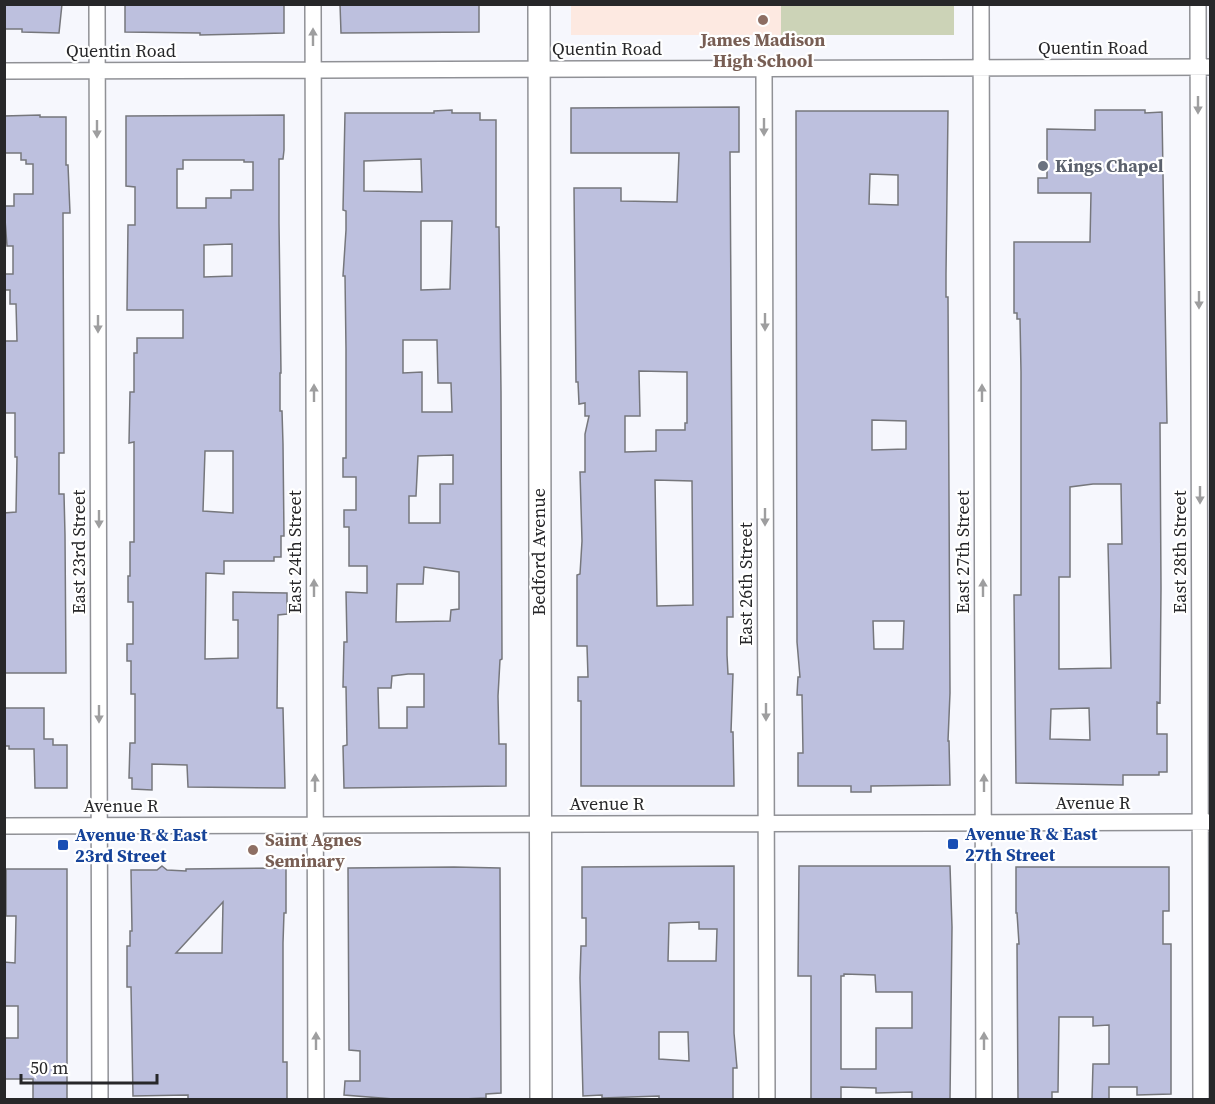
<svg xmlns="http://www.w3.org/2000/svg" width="1215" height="1104" font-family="'Source Serif 4',serif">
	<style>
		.education { fill: #fde9e1 }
		.green { fill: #ccd3b7 }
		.building { fill: #bdc0de; stroke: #76777c; stroke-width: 1.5; fill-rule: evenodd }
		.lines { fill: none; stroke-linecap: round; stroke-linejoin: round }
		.minor-casing { stroke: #909196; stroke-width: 18 }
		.secondary-casing { stroke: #909196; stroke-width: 24 }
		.minor { stroke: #fff; stroke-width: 15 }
		.secondary { stroke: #fff; stroke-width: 21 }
		.oneway { fill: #9e9e9f }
		.education-dot { fill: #8d6e63; stroke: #fff; stroke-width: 2 }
		.worship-dot { fill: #6b7280; stroke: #fff; stroke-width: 2 }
		.transit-dot { fill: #1a4fb4; stroke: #fff; stroke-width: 2 }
		.labels { text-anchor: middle; stroke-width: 4.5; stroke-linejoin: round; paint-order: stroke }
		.education-label { font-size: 18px; font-weight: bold; fill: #785e54; stroke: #fff }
		.street-label { font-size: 18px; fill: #272729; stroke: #fff }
		.worship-label { font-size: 18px; font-weight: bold; fill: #5b616d; stroke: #fff; text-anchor: start }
		.transit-label { font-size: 18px; font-weight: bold; fill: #164399; stroke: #fff; text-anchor: start }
	</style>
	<rect width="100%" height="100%" fill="#f6f7fd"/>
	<path class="education" d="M571,5H954V35H571Z"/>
	<path class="green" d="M781,5H954V35H781Z"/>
	<path class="building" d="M4,4H62L59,33L22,32V29H4Z
		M125,4H284V33L200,35V33L125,32Z
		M340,4H479V32L341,33Z
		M739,107V152H730L733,617H727V655L728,674H733L731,732H733L734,786H581V701H578V677H588L587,646H577V575L580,574L582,541L580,472H585V434L589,416H585V403L579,404L578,382H576L574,188H621V201L677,202L679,153H571V108ZM639,371L687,372V423H685V430H656V451L625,452V416H640ZM655,480L692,481L693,605L657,606Z
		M452,110V113H480V120H496V227H499L501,391L502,659L500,660L498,696L499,744H506V786L344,788L343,746L347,745L346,687H343L344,642H347L346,592L367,593V566H349V527H344V510H356V477H343V458H346V349L345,276H343L346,230V211L343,210L345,113H434V111ZM421,159L422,192L364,191V161ZM421,221H452L450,289L421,290ZM403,340H437L438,383H451L452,412H422V372L403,373ZM453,455V484H440V523H409V496H416L418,456ZM424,567L459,572V609L451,610L450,621L396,622L397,584H423ZM408,674H424V707H407V728H379L378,688H391L392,676Z
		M1095,110H1145V113L1162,112L1167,423H1160L1161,588L1160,703L1157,702V734H1167V772H1159V775H1123V785L1016,783L1014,595H1021V372L1020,319H1017V313H1014V242H1090L1091,193H1038V178H1047V129L1095,130ZM1093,484H1121L1122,544H1108L1111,668L1059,669V577H1070V487ZM1089,708L1090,740L1050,739L1051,709Z
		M796,111H948L946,274V297H948L950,693L948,741H949L950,785L871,786V792H851V786H798V753H803L802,695H797L798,677H800L797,642ZM870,174L898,175V205L869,204ZM872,420L906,421V449L872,450ZM873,621H904L903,649H874Z
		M40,115V117H66V165H68L70,213H63L64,453H59V494H64L65,535L66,673H4V513L16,512L17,457H15V413H4V341H17L16,304H10V290H4V274H13V246H7L4,206H14V194H33V164H26V160H21V153H4V116Z
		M284,115V150L283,159H279V223L281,373H280V411H282L283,444L284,536H281V557H274V561H224V574L206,573L205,659L238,658V620H233V592L287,593V614L278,615L277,708H283L285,788L188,787L187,765L152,764V790L132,789V778H129L130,743H135V694H131V661H127V644H133V602H128V576H130V542H134V442L129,443L130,392H134V353H137V338H183V310H127L128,225H135V187L126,186V116ZM183,160H244V162H253V190H231V198H206V208H177V169H183ZM232,244V276L204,277V245ZM205,451H233V513L203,511Z
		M4,708H44V739H53V745H67V788H35L34,749H9V746H4Z
		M162,866L167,870L186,871V869L286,868V913H284L283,943V1062H287V1100H188V1095L133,1096L131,987H127V946H130V931H132L131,870H157ZM223,902L222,953H176Z
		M734,866V1033L737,1068H733V1100H659V1096L602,1098V1095L583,1096L580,978L581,946H586V918H582V867ZM699,922V929H717L716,961H668L669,923ZM659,1032H688L689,1061L659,1059Z
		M799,866H950L952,927L950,1100H912V1092L876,1093V1088L841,1087V1100H811V976H798ZM844,974L875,975L876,992H912V1028H876V1069H841V976H844Z
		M454,867L500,868L501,1093L486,1094V1098L439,1100H406L344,1095L345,1081H360V1051L349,1050L348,868Z
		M1016,867H1169V911H1163V944H1171V1094L1137,1095V1087H1109V1100H1092L1093,1064H1109V1025L1093,1026V1017H1059L1058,1092H1052V1100H1018L1017,944H1019L1017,913H1016Z
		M6,869H67V1100H33V1079H4V1038H18V1006H4V962L15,963L16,916H6Z"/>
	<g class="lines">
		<defs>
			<path id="minor" d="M97,4L100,1100
				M313,4L316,1100
				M981,4L984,1100
				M1198,4L1201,1100
				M764,69L767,1100
				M4,71L1210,67
				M4,826L1210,822"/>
			<path id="secondary" d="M539,4L541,1100"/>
		</defs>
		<use href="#minor" class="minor-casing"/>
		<use href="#secondary" class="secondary-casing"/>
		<use href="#minor" class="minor"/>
		<use href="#secondary" class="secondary"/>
	</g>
	<defs><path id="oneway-solid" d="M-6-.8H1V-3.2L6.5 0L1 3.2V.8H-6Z" transform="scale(1.5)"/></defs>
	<g class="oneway">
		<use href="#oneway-solid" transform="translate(313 37) rotate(-90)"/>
		<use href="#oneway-solid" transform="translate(1198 105) rotate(90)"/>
		<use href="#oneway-solid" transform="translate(764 127) rotate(90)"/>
		<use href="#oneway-solid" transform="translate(97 129) rotate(90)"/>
		<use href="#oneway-solid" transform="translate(1199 300) rotate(90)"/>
		<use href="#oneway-solid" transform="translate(765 322) rotate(90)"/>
		<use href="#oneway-solid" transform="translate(98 324) rotate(90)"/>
		<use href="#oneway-solid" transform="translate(314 393) rotate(-90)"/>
		<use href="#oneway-solid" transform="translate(982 393) rotate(-90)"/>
		<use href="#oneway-solid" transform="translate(1200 495) rotate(90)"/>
		<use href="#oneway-solid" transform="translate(765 517) rotate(90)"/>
		<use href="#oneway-solid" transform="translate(99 519) rotate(90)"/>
		<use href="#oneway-solid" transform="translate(314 588) rotate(-90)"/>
		<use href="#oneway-solid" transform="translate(983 588) rotate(-90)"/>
		<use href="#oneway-solid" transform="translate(766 712) rotate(90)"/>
		<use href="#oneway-solid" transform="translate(99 714) rotate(90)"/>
		<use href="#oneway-solid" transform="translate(315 783) rotate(-90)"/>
		<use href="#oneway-solid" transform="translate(984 783) rotate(-90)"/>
		<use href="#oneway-solid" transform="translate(316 1041) rotate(-90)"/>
		<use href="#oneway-solid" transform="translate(984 1041) rotate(-90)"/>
	</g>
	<g class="education-dot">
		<circle cx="763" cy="20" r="6"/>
		<circle cx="253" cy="850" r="6"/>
	</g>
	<circle class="worship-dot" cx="1043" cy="166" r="6"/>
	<g class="transit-dot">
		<rect x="947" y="838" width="12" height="12" rx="3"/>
		<rect x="57" y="839" width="12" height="12" rx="3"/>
	</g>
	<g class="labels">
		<g class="education-label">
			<text x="763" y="46">James Madison<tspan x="763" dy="21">High School</tspan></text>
			<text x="265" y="846" text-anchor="start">Saint Agnes<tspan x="265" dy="21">Seminary</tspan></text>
		</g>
		<g class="street-label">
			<text x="1093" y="54">Quentin Road</text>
			<text x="607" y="55">Quentin Road</text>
			<text x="121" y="57">Quentin Road</text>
			<text transform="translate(79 552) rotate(-90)" y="6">East 23rd Street</text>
			<text transform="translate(295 552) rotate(-90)" y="6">East 24th Street</text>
			<text transform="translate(539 552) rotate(-90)" y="6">Bedford Avenue</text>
			<text transform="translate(963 552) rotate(-90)" y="6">East 27th Street</text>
			<text transform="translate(1180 552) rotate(-90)" y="6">East 28th Street</text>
			<text transform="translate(746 584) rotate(-90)" y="6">East 26th Street</text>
			<text x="1093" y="809">Avenue R</text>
			<text x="607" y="810">Avenue R</text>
			<text x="121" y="812">Avenue R</text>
		</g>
		<g class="worship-label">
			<text x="1055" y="172">Kings Chapel</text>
		</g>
		<g class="transit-label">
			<text x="965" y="840">Avenue R &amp; East<tspan x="965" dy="21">27th Street</tspan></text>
			<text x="75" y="841">Avenue R &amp; East<tspan x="75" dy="21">23rd Street</tspan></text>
		</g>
	</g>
	<rect width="1215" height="1104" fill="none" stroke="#272729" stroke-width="12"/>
	<path d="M21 1074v9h136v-9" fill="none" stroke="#272729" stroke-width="3"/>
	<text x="30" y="1074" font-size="18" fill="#272729" stroke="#ffffff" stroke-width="4.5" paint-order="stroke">50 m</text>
</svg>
